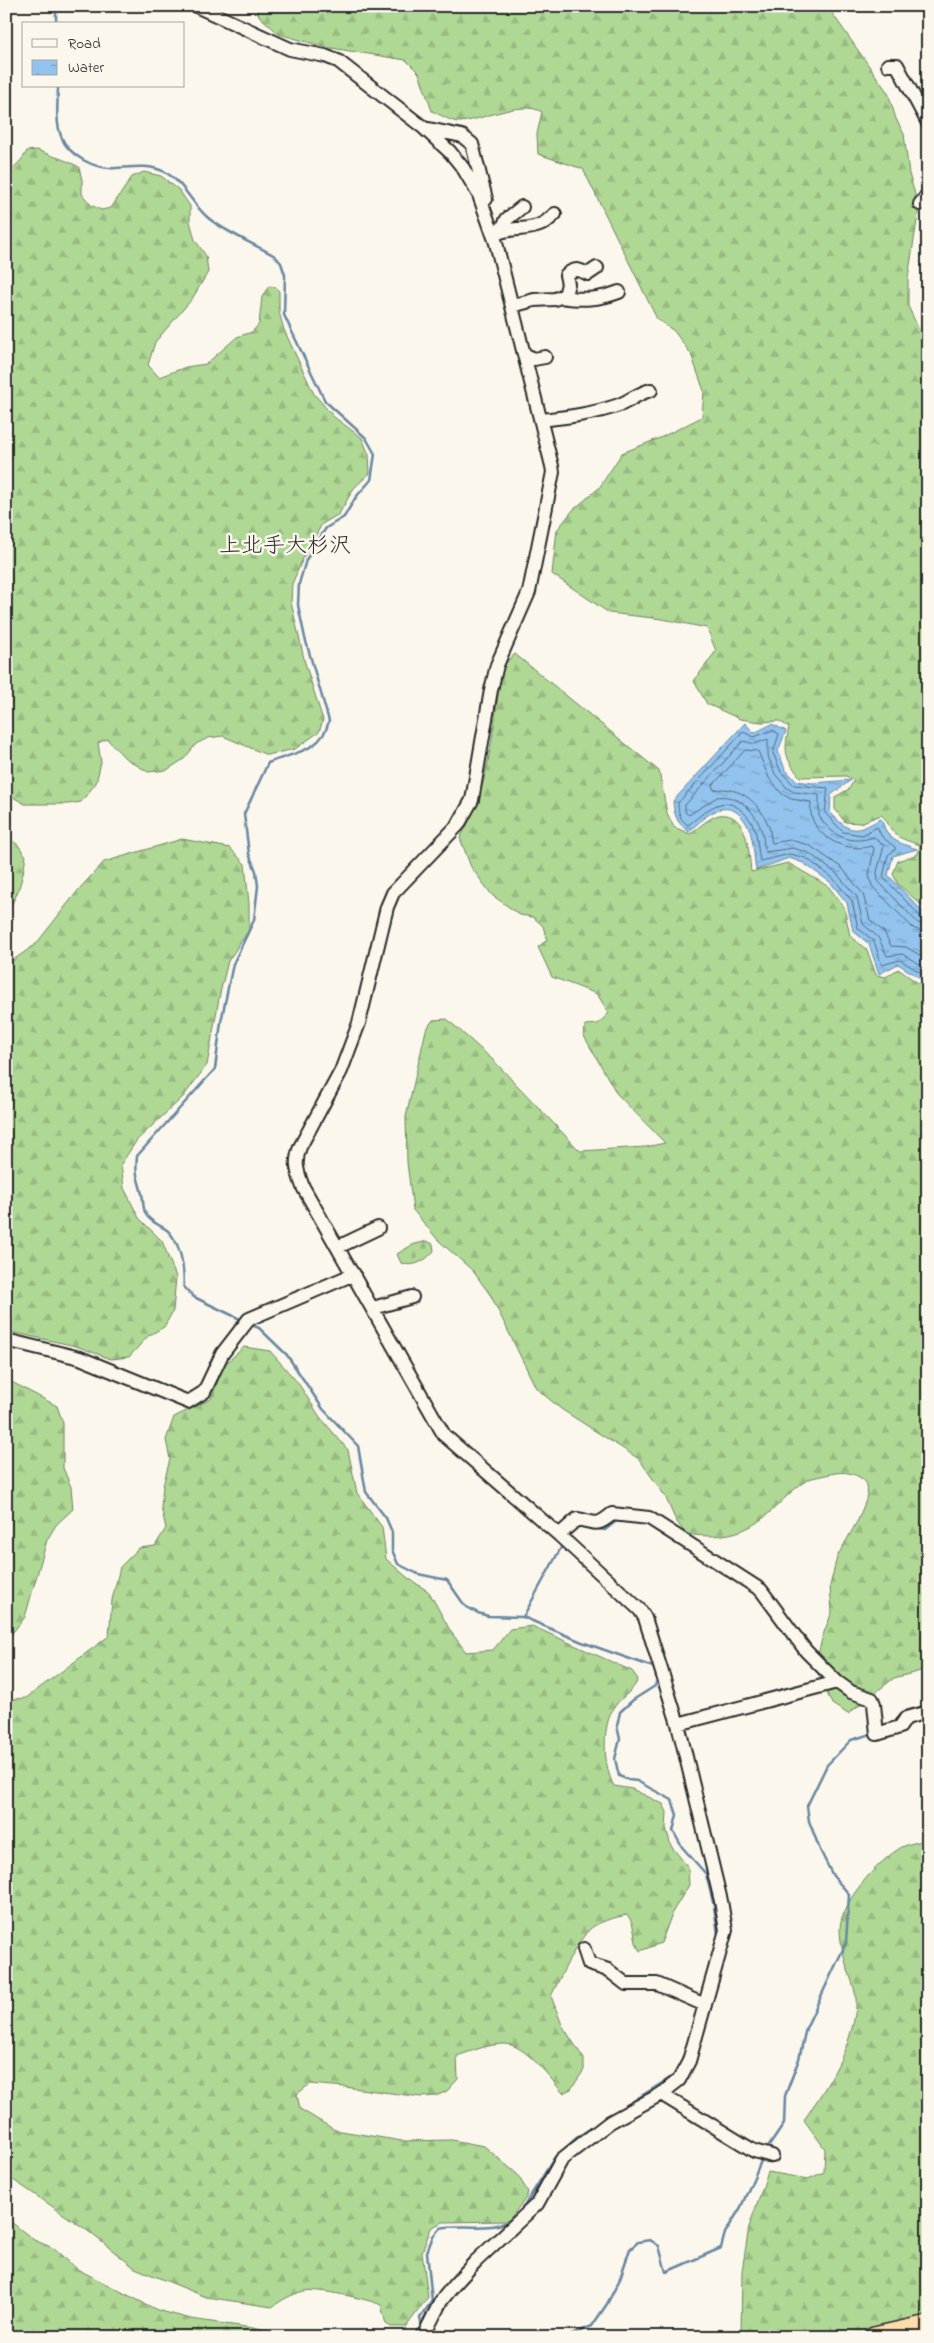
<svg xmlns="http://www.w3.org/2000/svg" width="934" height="2343" font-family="'Indie Flower','Klee One',sans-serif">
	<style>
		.forest { fill: url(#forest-firs); stroke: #6d8260 }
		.cemetery { fill: url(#cemetery-stones); stroke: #6d8260 }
		.water { fill: url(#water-ripples); stroke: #6886a0 }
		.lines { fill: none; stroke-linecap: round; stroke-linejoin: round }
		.shore { stroke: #546879; stroke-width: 1 }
		.stream { stroke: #6886a0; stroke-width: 2.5 }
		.minor-casing { stroke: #2b2b2b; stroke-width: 16 }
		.highway-casing { stroke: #2b2b2b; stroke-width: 22 }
		.minor { stroke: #fbf7ec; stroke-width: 12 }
		.highway { stroke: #fddcac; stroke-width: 19 }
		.labels { text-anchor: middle; stroke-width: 5; stroke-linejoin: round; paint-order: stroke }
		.quarter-label { font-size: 22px; fill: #2b2b2b; stroke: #fbf7ec }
	</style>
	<defs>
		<pattern id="forest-firs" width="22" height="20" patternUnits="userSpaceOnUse" patternTransform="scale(1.25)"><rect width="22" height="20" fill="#afd895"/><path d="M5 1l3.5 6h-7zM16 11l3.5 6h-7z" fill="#97ba81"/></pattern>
		<pattern id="cemetery-stones" width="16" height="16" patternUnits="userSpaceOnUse" patternTransform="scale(1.25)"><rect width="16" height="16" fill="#afd895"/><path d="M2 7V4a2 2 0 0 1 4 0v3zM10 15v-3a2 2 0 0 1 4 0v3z" fill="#97ba81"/></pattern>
		<pattern id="water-ripples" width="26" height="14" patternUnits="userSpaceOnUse" patternTransform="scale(1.25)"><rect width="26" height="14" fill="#91c3ee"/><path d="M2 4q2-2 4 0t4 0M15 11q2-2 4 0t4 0" fill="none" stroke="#779fc1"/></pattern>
	</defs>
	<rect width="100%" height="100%" fill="#fbf7ec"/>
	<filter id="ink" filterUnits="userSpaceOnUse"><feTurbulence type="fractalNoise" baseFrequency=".02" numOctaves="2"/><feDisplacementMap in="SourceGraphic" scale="10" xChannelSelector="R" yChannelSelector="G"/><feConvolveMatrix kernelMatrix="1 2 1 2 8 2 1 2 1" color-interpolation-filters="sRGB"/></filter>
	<g filter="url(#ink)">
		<path class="forest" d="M257,6H827L888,93L896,119L904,134L909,174L919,208L908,278V306L921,334L928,340V911L898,884L893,874L898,861L918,854L920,845C909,841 897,839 891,829C887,823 887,819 881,815L860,823L845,822L835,809V797L849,789L854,780L846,776L800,777C784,756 784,752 789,727L779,721L761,722L740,719L707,704L694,681L716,651L707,628L662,619L609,613L552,574L557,530L573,510L599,488L622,453L660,438L702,417L704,391L691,354L674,331L657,319L583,169L538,154L537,134L542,112C521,99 479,122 458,122C450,121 439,114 432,111L419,73L406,60L325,47L279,34L259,16Z
			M37,150C51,156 65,159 79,167L82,180V194L91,205L101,210L111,208L132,177L144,172L161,176L179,190L190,206V221L195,240L206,256L208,272L192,299L155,342L148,365L159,377L186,367L206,364L237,337L252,332L259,324L262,297L269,286L276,287L279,292V312L284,330L314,394L334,417L362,438L369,455L370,473L354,488L339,514L322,524L303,558L292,584L291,602L305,663L323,720L319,732L295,749L267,755L223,736L208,738L196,744L184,759L167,770L148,772L125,758L107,739L98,743L101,762L96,783L81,802L68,804H25L6,793V178C12,167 22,162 27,151Z
			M515,654L659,771L667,813L674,827L690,834C698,828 710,817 719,815C748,811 749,853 751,872L788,863L828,886L844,907L850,936L867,950L876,975L886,977L898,969L928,990V1669L894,1678L848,1714L832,1704L815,1667L823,1635L832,1612L830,1586L837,1557L858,1520L868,1495L865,1481C854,1472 844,1471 830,1474C823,1476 813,1477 807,1480C784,1494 769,1520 743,1530C725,1537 705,1537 686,1534L676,1521L665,1496L639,1459L561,1409L536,1388L491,1296L473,1271L438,1240L413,1210L407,1162L406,1117L426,1030L433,1020L447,1019L493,1060L580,1151L646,1147L665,1143L617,1094L584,1036L585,1025L598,1024L609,1013L597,994L552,977L538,947L547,940L543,926L533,917L520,915L492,895L471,867L460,838C491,787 493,724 502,666Z
			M6,836L18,845L26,856C23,875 19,897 6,912Z
			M182,839L230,848L245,864L249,904V930L228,961L220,993L207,1065L183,1097L137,1140L121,1164L124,1188L139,1218L162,1241L176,1277L173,1311L164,1327L148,1336L129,1357L111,1359L76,1346L6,1331V965L36,944L80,888L104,862Z
			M244,1347L270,1351L298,1383L320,1417L348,1450L357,1493L382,1527L386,1559L408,1578L429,1592L451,1632L466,1652L493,1650L510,1629L532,1626L632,1671L638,1679C633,1692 623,1695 615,1706C601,1724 603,1767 614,1786L632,1789L663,1804L667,1812L666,1828L671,1846L688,1867L689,1885L673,1911L661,1943L640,1951C632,1940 637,1925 627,1915C616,1917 596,1922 588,1931C572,1950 562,1975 551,1996L562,2025L584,2059V2070L571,2089L563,2093C551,2079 525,2044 505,2044C488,2044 472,2051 457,2056L458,2079L447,2091L436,2096L421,2097L345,2087L310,2084L297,2094L300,2109L335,2130L402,2141L452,2140L484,2146L517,2174L528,2192L526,2198L508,2221L442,2222L431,2228L422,2252L428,2297L406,2327H391L386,2324L381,2305C369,2299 316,2288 304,2291C292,2294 282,2300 272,2307L206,2297L135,2268L84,2228L6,2175V1700L26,1698L109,1636L112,1600L120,1567L139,1548L155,1546L166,1528L161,1507L163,1486L170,1459L166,1440L174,1417L211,1399L224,1365Z
			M6,1379L57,1406L63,1423V1468L71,1487L73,1509L56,1525L47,1540L25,1617L6,1641Z
			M928,1839V2337H741L742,2271L749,2227L768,2172L808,2179L824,2172L825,2149L804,2120C828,2085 851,2050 856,2007C858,1990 847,1972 844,1956C842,1948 840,1938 840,1929C840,1902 879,1860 902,1847C910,1843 920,1842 928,1839Z
			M6,2218L34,2240L53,2248L77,2269L157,2310L191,2319L253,2328L288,2337H6Z"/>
		<path class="cemetery" d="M427,1241L433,1244L434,1251C425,1261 414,1268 401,1263L397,1254L412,1245Z"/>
		<path class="water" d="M745,723L754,733L772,724L786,731L778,751L785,769L796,781L813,783L851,780L831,795L830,812C849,833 855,834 880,819L882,820C887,841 898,842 917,849L893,856L888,875L928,917V983L898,964L879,974L869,944L853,931L847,903L830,882L803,863L789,858L756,870C754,859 754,846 751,835C750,829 745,820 740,815C722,798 702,819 689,832C677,823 674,816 673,801Z
			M928,1119V1145L920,1136Z"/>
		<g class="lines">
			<path class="shore" d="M928,920L922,918L883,877L888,855L895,850V847L882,837L877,827L862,835L843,832L825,813L828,788L794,785L781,772L773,753L779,734L773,730L754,737L743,732L678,803C678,812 680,820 688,825C705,813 722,792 742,811C748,816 755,826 756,834C758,843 758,853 760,861L790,854L806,858L833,878L852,901L858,928L874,941L882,965L900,960L928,977
				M928,926L918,923L878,881L877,872L884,846L874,837C850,845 833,837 819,816V795L794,792L787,788L775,774L768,756V739L755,744L743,741L685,805V812L689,815L717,797C739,794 754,810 761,829C764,836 763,845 765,852L793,848L809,853L837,874L857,897L863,924L878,937L887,956L902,954L928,969
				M928,934L913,928L872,886L869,875L874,848L871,846C850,853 819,840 812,818C810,812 811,807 811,802L791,799L782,794L769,778L758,751L745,750L712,786L714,790C740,785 760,803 769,827C771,832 770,838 772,843L790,840L809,845L842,868L863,894L870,920L884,932L891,946L906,947L928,960"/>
			<path class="stream" d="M56,6V24
				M58,86C58,101 55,121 61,136C68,156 96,170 116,168C133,167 149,164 165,172C183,182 191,202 206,216C219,229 258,246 275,256L281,263L285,275L284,315L325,401L366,438L375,454L371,480L356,497L344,517L326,528L306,560L299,584L298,605L305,638L329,721C321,753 293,752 268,763L244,814L249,854L256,871L258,886L254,920L233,964L221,1022L215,1069L137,1156C135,1176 138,1177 142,1194C144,1202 142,1209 147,1216C153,1224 163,1226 169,1232C182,1246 184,1270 184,1287L194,1297L242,1320
				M249,1324L259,1328L287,1355L323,1409L358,1446L366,1492L386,1518L392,1532V1550L398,1564L418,1574L447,1580L465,1606L478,1613L488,1616L523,1617L582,1642L653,1667L658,1677L655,1686L633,1700L620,1712L617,1726L620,1739L615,1759L619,1776L629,1780L637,1781L672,1800L677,1815L673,1831L682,1847L706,1874L714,1906L718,1934L705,1982
				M591,1528L605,1530L619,1519
				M523,1617L563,1544
				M783,1630L788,1639L795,1645
				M681,2064L689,2038
				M616,2112L673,2076L677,2070
				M767,2149L784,2124L785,2096L799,2059L806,2028L846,1943L849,1894L833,1876L820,1850L809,1821L807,1806L827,1765L851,1740L871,1734L870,1728
				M521,2211L555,2157L580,2135L597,2125
				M422,2327L420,2318L432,2301L427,2252L433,2236L440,2228C460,2224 495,2231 511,2220
				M567,2337L592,2326L607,2304L619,2281L630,2249L638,2242L650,2240L659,2246L666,2272L721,2248L725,2233L741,2207L761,2161"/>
			<defs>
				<path id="minor" d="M196,6L290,49L325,56L338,61L424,128L450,152L463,168L479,195L496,243L552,466L553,472L529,592L497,665L491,690L472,800L458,825L393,893L387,907L359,1023L341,1071L300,1147C294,1163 297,1171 303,1187L444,1435L559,1535L640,1610L645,1618L678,1724L721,1901L726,1930L689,2061L679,2080L661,2094L610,2122L562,2159L537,2204L476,2261L454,2285L441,2301L426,2331L421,2337
					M888,65H897L928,123
					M424,128L462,136L472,144L486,199
					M920,204L928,194
					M492,228L494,235C508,226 527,232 542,224C547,222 551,217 555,214
					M501,230L507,219L522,207
					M560,297C582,300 598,300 619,292
					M512,306L534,300L555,299L565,295L568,284L566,275C575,268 578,269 588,274L597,268
					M524,354L534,359L545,357
					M541,420C567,417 594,414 619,405C630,401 638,393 651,390
					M338,1247L378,1228
					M373,1308L412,1297
					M6,1340L80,1358L188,1402L204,1392L222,1354L249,1319L354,1274
					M559,1535L577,1519C596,1522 595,1528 612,1514L649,1518L761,1590L806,1651L837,1682
					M678,1724L837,1682L851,1692L872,1699L874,1704L877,1734L900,1727L906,1718L928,1712
					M584,1949L589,1964L608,1970L626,1984H657L705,2005
					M661,2094L754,2151L772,2156"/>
				<path id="highway" d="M874,2337L928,2325"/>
			</defs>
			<use href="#minor" class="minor-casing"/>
			<use href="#highway" class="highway-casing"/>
			<use href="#minor" class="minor"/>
			<use href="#highway" class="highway"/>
		</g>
	</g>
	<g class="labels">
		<g class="quarter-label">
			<text x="285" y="552">上北手大杉沢</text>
		</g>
	</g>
	<rect width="934" height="2343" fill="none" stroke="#fbf7ec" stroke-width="25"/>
	<rect x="12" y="12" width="909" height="2318" fill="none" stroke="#2b2b2b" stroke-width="2" filter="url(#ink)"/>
	<rect x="22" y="22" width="162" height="65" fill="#fbf7ec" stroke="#a8a59f"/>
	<rect x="32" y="39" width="25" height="8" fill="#fbf7ec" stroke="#a8a59f"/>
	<text x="68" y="48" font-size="15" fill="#2b2b2b">Road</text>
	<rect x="32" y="60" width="25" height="15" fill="url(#water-ripples)" stroke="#a8a59f"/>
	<text x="68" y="72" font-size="15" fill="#2b2b2b">Water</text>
</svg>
